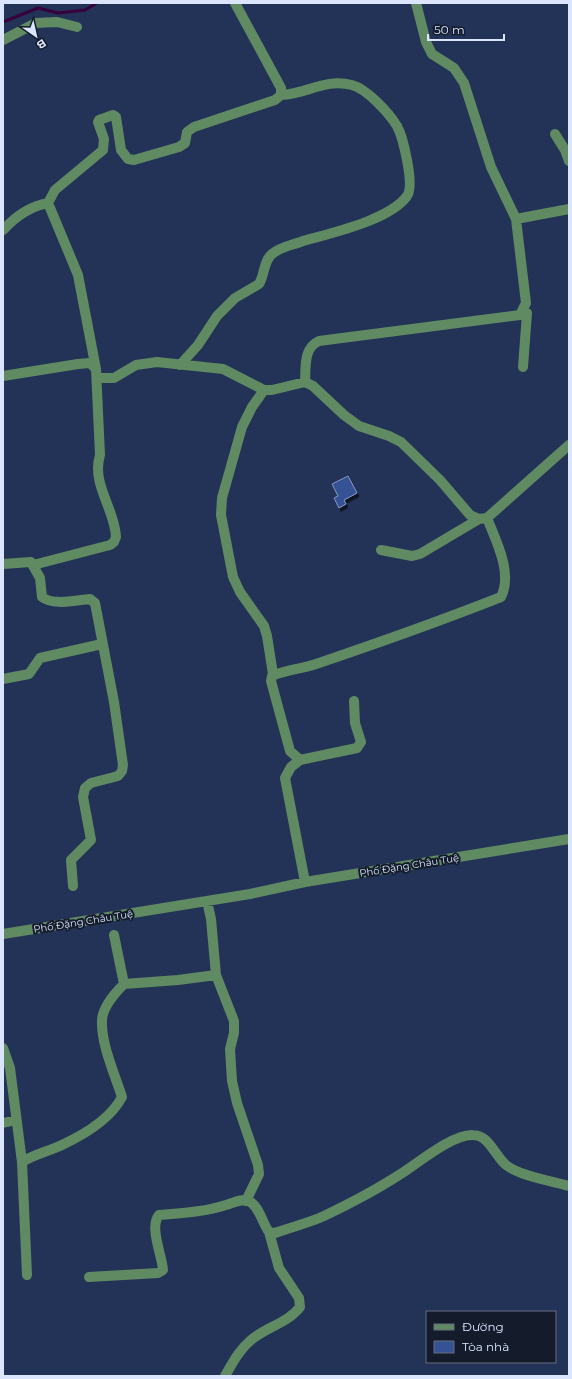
<svg xmlns="http://www.w3.org/2000/svg" width="572" height="1379" font-family="Montserrat,sans-serif">
	<style>
		.lines { fill: none; stroke-linecap: round; stroke-linejoin: round }
		.stream { stroke: #36003a; stroke-width: 3 }
		.building { fill: #365294; stroke: #8398c3; filter: url(#shadow) }
		.minor { stroke: #608a61; stroke-width: 10 }
		.labels { text-anchor: middle; stroke-width: 4; stroke-linejoin: round; paint-order: stroke }
		.street-label { font-size: 10px; fill: #dbe6fe; stroke: #141c2c }
	</style>
	<defs>
		<filter id="shadow"><feDropShadow dx="2" dy="3.5" stdDeviation="0" flood-color="#0009"/></filter>
	</defs>
	<rect width="100%" height="100%" fill="#233358"/>
	<g class="lines">
		<path class="stream" d="M3,22L38,8L58,13L85,10L97,3"/>
	</g>
	<path class="building" d="M348,476L357,493L344,500L346,504L339,508L334,498L338,496L332,484Z"/>
	<g class="lines">
		<path class="minor" d="M416,3L426,42L432,54L454,68L464,83L491,167L516,219
			M3,40L36,23L57,22L77,27
			M555,134L565,150L569,161
			M3,230C15,217 31,206 48,203
			M180,365L198,345L217,316L235,298L259,284C265,274 263,262 272,254C280,247 293,245 303,241C331,233 390,220 407,196C415,186 403,137 397,126C389,113 367,89 352,85C324,78 308,94 281,95
			M523,367L527,313L524,310
			M3,376L78,364L90,363L96,369
			M97,378H114L136,365L157,362L223,369L264,390H272L305,382L313,386L344,415L359,426L389,436L401,442L440,480L470,515L479,519L487,518L569,445
			M305,382C306,368 303,348 319,341L520,315L526,303L516,219L569,209
			M264,390L252,407L242,427L222,498L221,515L233,577L240,592L264,626L267,636L273,674L272,676
			M381,550L412,556L420,554L479,519
			M3,564L31,562L40,578L42,597C53,606 76,600 90,599L95,603L114,702L123,765L122,771L118,776L91,783L85,788L83,797L91,840L71,860L73,886
			M35,566L37,564L110,545L114,542L116,537C115,509 91,484 100,455L96,369L78,275L48,203L55,190L103,150L104,139L98,122L99,120L113,115L116,117L121,150L128,159L134,160L179,147L185,143L187,132L194,127L275,100L281,95V88L235,3
			M3,679L29,674L40,658L102,644
			M354,701L355,723L361,742L357,748L300,760L290,751L271,681L272,676C286,670 301,669 316,664C378,643 440,621 501,597C513,573 496,541 487,518
			M300,760L291,767L285,778L305,882
			M207,901L211,919L216,975
			M3,934L250,894L305,882L569,839
			M114,935L124,984
			M3,1048L10,1068L22,1162
			M3,1123L16,1120
			M27,1275L22,1162C35,1154 50,1151 64,1144C85,1134 111,1118 122,1097C115,1075 101,1044 102,1021C102,1008 115,993 124,984L178,980L216,975L234,1021V1033L230,1049L232,1081L237,1103L258,1165L259,1174L246,1201
			M89,1277L158,1273L163,1270C162,1255 149,1227 159,1215C182,1213 204,1212 226,1205C233,1203 242,1198 249,1201C260,1207 262,1223 269,1232L275,1233C291,1227 309,1223 324,1216C349,1204 376,1190 399,1175C417,1164 452,1134 473,1135C489,1135 495,1156 506,1165C520,1176 551,1181 569,1186
			M225,1376C232,1364 239,1350 251,1340C266,1327 288,1323 300,1307L299,1298L279,1268L269,1232"/>
	</g>
	<g class="labels">
		<g class="street-label">
			<text transform="translate(409 865) rotate(-9)" y="4">Phố Đặng Châu Tuệ</text>
			<text transform="translate(83 921) rotate(-9)" y="4">Phố Đặng Châu Tuệ</text>
		</g>
	</g>
	<rect width="572" height="1379" fill="none" stroke="#dbe6fe" stroke-width="8"/>
	<rect x="426" y="1311" width="130" height="52" fill="#141c2c" stroke="#646d80"/>
	<rect x="434" y="1324" width="20" height="6" fill="#608a61" stroke="#646d80"/>
	<text x="462" y="1331" font-size="12" fill="#dbe6fe">Đường</text>
	<rect x="434" y="1341" width="20" height="12" fill="#365294" stroke="#646d80"/>
	<text x="462" y="1351" font-size="12" fill="#dbe6fe">Tòa nhà</text>
	<g transform="translate(36 36) rotate(146)" stroke="#141c2c" stroke-width="3" paint-order="stroke">
	<path d="M0-3L7 15L0 10L-7 15Z" fill="#dbe6fe"/>
	<text y="-6" font-size="11" font-weight="bold" text-anchor="middle" fill="#dbe6fe">B</text>
	</g>
	<path d="M428 34v6h76v-6" fill="none" stroke="#dbe6fe" stroke-width="2"/>
	<text x="434" y="34" font-size="12" fill="#dbe6fe" stroke="#141c2c" stroke-width="3" paint-order="stroke">50 m</text>
</svg>
